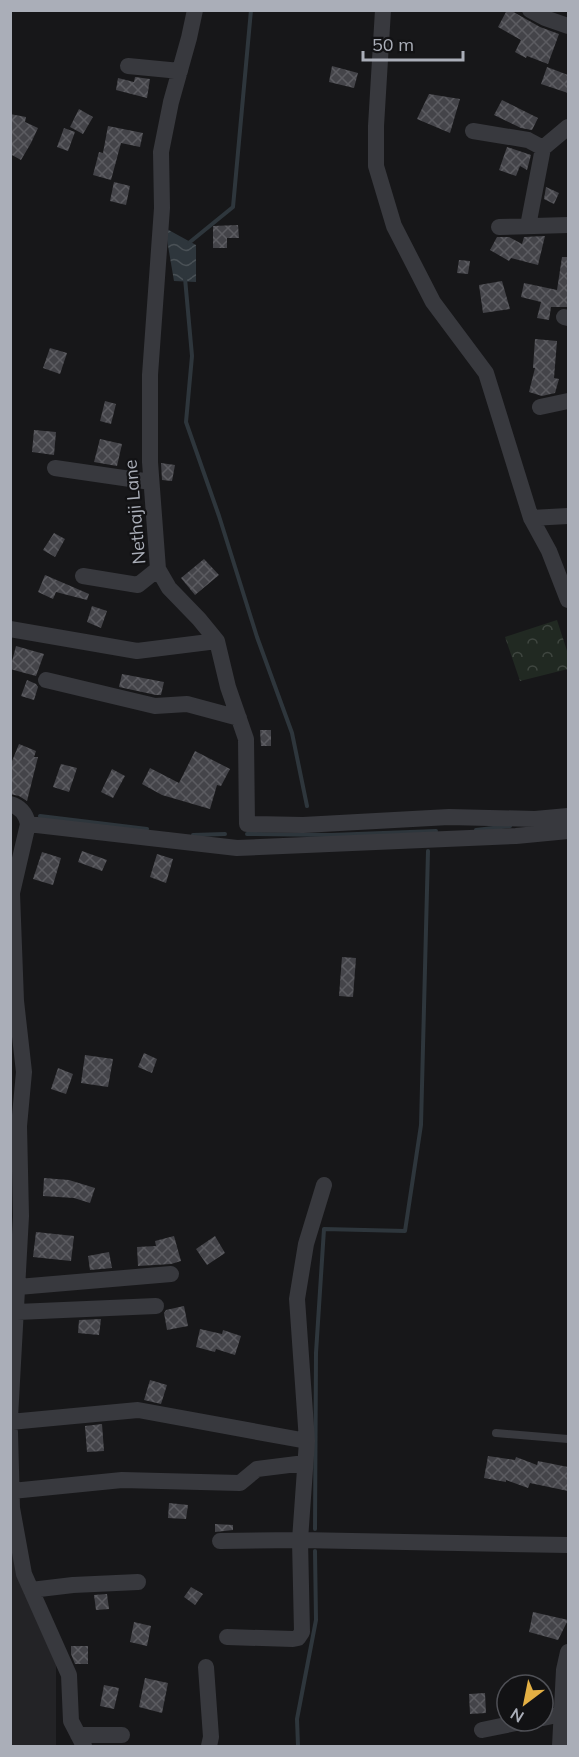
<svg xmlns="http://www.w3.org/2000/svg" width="579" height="1757" font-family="Mulish,sans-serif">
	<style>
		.built { fill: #232326 }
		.park { fill: url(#park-crowns) }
		.water { fill: url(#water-waves) }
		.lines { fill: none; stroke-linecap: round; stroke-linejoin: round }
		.stream { stroke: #2e363c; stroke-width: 4 }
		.building { fill: url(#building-cross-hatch) }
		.lane { stroke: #38393e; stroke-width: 8 }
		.street { stroke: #38393e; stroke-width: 16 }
		.labels { text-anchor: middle; stroke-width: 4.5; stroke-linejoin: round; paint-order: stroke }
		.street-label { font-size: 18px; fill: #aaaeb8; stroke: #121214 }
	</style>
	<defs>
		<pattern id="park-crowns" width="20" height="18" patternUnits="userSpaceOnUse" patternTransform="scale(1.5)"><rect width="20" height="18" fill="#212922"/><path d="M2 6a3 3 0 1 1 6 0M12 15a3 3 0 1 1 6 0" fill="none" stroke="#3f4640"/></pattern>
		<pattern id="water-waves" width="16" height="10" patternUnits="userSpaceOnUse" patternTransform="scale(1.5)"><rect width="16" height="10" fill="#2e363c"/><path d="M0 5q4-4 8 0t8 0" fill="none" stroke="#4a5156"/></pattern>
		<pattern id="building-cross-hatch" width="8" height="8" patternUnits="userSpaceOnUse" patternTransform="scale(1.5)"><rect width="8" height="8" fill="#444449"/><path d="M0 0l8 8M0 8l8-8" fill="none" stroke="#5c5c61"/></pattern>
	</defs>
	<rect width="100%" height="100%" fill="#171719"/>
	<path class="built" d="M10,1527L56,1651V1746H11Z"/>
	<path class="park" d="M557,620L568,654V669L520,681L505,637Z"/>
	<path class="water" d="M165,228L196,245V282L174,281Z"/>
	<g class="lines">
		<path class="stream" d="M189,244L190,242L233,207L251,10
			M185,278L192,356L186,422L219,516L257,637L292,733L307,806
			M40,816L147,829
			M476,830L510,826
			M247,834L331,835L436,831
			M193,835L225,834
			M315,1529L316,1353L324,1229L405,1231L421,1125L428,851
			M298,1746L297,1719L316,1620L315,1551"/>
	</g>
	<path class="building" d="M507,10H510L540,27L559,34L548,64L527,56L526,58L515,52L521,40L498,27Z
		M332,66L358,73L354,88L329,82Z
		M547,67L568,75V93L541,84Z
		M135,77L150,79L147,98L116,90L118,78L134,82Z
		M429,94L460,99L450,133L417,119Z
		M502,100L538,118L532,130L521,128L494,115Z
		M79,109L93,117L83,134L70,127Z
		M10,114L26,117L25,122L38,128L31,143L21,160L10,154Z
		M108,126L143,133L140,147L121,143L111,180L93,175L99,152L103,153Z
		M64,128L75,132L68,151L57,147Z
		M507,147L531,155L527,170L520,166L516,176L499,170Z
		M114,182L130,186L126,205L110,201Z
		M546,187L559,193L554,204L544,199Z
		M238,225L239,238H227V248H213V226Z
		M545,236L538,265L511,258L509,261L490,250L497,237H509L522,244L524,237Z
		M562,257H568V307H551L549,320L537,318L541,302L521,297L524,283L557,290Z
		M459,260L470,261L468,274L457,273Z
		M502,281L510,309L483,313L479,285Z
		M535,339L557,341L554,378L559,379L555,393L542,396L529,392L535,368H533Z
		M50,348L67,353L60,374L43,368Z
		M105,401L116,404L111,424L100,421Z
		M34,430L56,432L54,455L32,452Z
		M100,439L122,444L117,466L94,462Z
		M161,463L175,465L172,481L162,480Z
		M54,533L65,539L55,557L43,550Z
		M204,559L219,575L195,595L181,578Z
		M45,575L89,594L87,600L56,592L53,599L38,592Z
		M92,606L107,611L101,628L87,622Z
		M16,646L44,654L36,676L10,669Z
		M122,674L164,682L161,695H156L119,687Z
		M27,680L36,684L38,687L34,700L21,696Z
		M260,730H271V746H261Z
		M19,744L36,751L34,757H38L27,801L19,796L10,794V766Z
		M195,751L230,769L221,786L217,785L210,809L162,795L142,784L150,768L179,783Z
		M61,764L77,768L69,792L53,787Z
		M112,769L125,776L113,798L101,792Z
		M82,851L107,860L102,871L78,862Z
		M42,852L61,858L53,885L33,879Z
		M157,854L173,859L166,883L150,877Z
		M342,957L356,958L353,997L339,996Z
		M144,1053L157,1059L152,1073L138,1067Z
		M85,1055L113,1059L108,1087L81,1083Z
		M58,1068L73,1074L66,1094L51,1089Z
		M44,1178L69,1180L95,1188L90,1203L74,1198L43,1196Z
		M36,1232L74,1236L71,1261L33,1257Z
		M174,1236L181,1261L171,1264L138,1266L137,1247L156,1246L155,1241Z
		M215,1236L225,1253L207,1265L196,1249Z
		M109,1252L112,1268L90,1270L88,1256Z
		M184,1306L188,1326L167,1330L164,1313L166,1310Z
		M101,1319L99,1335L78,1333L79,1320Z
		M200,1329L222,1334L223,1330L241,1336L235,1355L216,1349L215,1352L196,1347Z
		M150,1380L167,1385L161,1404L144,1400Z
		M102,1424L104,1451L87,1452L85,1426Z
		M488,1456L515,1460L516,1457L537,1465L538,1461L568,1467V1491L530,1483L528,1488L506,1480V1482L484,1478Z
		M169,1503L188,1505L186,1519L168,1518Z
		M215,1524L233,1525V1530L215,1532Z
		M191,1587L203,1594L195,1605L184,1597Z
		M107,1594L109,1609L96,1610L94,1595Z
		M533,1612L568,1620L558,1640L529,1632Z
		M134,1622L151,1626L147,1646L130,1642Z
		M71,1646H88V1664H75L71,1654Z
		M145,1678L168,1683L162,1713L139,1707Z
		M104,1685L119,1688L114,1709L100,1706Z
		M485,1693L486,1713L470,1714L469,1694Z"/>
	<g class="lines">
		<path class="lane" d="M496,1433L568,1439"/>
		<path class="street" d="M195,10L189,38L171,102L161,152L162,208L150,375V462L158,569L169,588L199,619L217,641L228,687L246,739L247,824L303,825L449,817L535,819L568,816
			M383,10L376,126V166L394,226L433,302L486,373L531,518L549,551L568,600
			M530,10L545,18L568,26
			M128,66L180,71
			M473,131L528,140L543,148
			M528,226L543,148L568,127
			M499,227L568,225
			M564,317L568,318
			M540,407L568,401
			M55,468L151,482
			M531,518L568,516
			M83,576L138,585L158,569
			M10,629L137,651L217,641
			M46,680L155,706L187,704L239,718
			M10,804C21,807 26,814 28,824L12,893L16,1001L24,1072L19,1126L21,1216L10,1418
			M28,824L237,848L516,836L568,831
			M18,1287L171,1274
			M17,1312L156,1306
			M10,1422L138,1410L307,1441
			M10,1432L12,1508L24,1574L69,1675L71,1721L84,1746
			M12,1491L122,1480L240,1483L257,1469L305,1463
			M220,1541L300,1540L568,1545
			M31,1590L73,1585L138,1582
			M227,1637L293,1639L298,1638L302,1632L300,1540L307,1441L297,1299L306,1244L324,1185
			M206,1667L211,1737L209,1746
			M543,1718L562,1714
			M482,1730L526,1721
			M78,1735H122
			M560,1746L564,1670L568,1652"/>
	</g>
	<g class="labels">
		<g class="street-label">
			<text transform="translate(135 512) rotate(-95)" y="6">Nethaji Lane</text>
		</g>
	</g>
	<rect width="579" height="1757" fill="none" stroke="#aaaeb8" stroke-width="24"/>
	<g transform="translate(525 1703) rotate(212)"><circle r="28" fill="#121214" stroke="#4f5056" stroke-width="1.5"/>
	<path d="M0-4.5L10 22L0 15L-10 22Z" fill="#e4b044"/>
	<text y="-9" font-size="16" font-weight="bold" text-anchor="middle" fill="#aaaeb8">N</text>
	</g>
	<path d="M363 51v9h100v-9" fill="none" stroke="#aaaeb8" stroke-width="3"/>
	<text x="372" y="51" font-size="18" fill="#aaaeb8" stroke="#121214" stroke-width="4.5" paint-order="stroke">50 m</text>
</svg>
